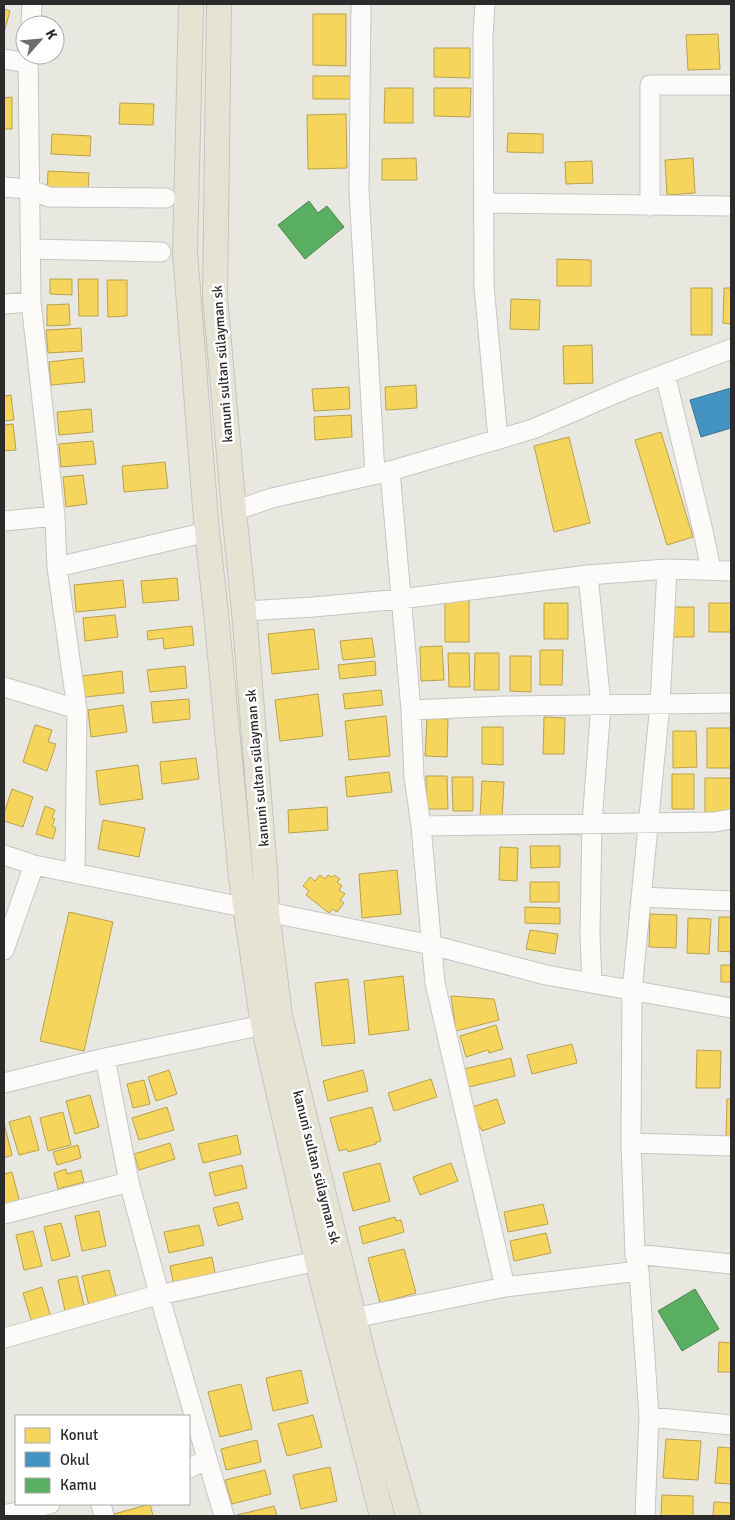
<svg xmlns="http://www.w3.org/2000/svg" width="735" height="1520" font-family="Signika,sans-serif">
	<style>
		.homes { fill: #f6d55c; stroke: #b9a24d }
		.schools { fill: #4393c3; stroke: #3c7495 }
		.public { fill: #5aae61; stroke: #4c8751 }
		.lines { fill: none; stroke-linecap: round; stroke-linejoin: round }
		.minor-casing { stroke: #c6c6c5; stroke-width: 21 }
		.major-casing { stroke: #c5c4c1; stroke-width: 26 }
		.minor { stroke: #fcfbfa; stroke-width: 19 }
		.major { stroke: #e5e4d4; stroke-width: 24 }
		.labels { text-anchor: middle; stroke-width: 5; stroke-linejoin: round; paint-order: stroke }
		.street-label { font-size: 14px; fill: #2b2b2b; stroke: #fff }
	</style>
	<rect width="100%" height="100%" fill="#e8e7e0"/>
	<path class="homes" d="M4,9L10,11L5,29H4Z
		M313,14H346V66L313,65Z
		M718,34L720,69L688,70L686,35Z
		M434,48H470V78L434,77Z
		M313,76H351V99H313Z
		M385,88H413V123H384Z
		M434,88H471L470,117L434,116Z
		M12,97V129H4V98Z
		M120,103L154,104L153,125L119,124Z
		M346,114L347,168L308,169L307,115Z
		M508,133L543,134V153L507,152Z
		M52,134L91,136L90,156L51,154Z
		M416,158L417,180H382V159Z
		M693,158L695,193L667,195L665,160Z
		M592,161L593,183L566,184L565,162Z
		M48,171L89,173L88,195L47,193Z
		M557,259L591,260V286H557Z
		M50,279H72V295L50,294Z
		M78,279H98V316H79Z
		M107,280H127V316L108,317Z
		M691,288H712V335H691Z
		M724,288H731V324L723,323Z
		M511,299L540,300L539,330L510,329Z
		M69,304L70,325L47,326V305Z
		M81,328L82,351L48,353L46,330Z
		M592,345L593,383L564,384L563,346Z
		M83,358L85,382L51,385L49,362Z
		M416,385L417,408L386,410L385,387Z
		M349,387L350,409L314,411L312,389Z
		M11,395L14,420L4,421V396Z
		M91,409L93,432L59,435L57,412Z
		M351,415L352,437L315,440L314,417Z
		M13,424L16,450L4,451V425Z
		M661,432L693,537L667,545L635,440Z
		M569,437L590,523L554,532L534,446Z
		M93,441L96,464L61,467L59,444Z
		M165,462L168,488L124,492L122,466Z
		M83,475L87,504L66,507L63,477Z
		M177,578L179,600L143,603L141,581Z
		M123,580L126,607L76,612L74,585Z
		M445,599H469V642H445Z
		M544,603H568V639H544Z
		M709,603H731V632H709Z
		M672,607H694V637H672Z
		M115,615L118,637L85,641L83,618Z
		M192,626L194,645L164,649L163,638L148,640L147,631Z
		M314,629L319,669L272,674L268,634Z
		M372,638L375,657L343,660L340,641Z
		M442,646L444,680L421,681L420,647Z
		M540,650H563L562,685H540Z
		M448,653H469L470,687H449Z
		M475,653H499V690H474Z
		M510,656H531V692L510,691Z
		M375,661L376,675L340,679L338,665Z
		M185,666L187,688L150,692L147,670Z
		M122,671L124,693L85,697L82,676Z
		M381,690L383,705L345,709L343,694Z
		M318,694L323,736L280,741L275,700Z
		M189,699L190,719L153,723L151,702Z
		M123,705L127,732L91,737L88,710Z
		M386,716L390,756L349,760L345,721Z
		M544,717L565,718L564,754H543Z
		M427,718L448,719L447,757L425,756Z
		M35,725L52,730L48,742L56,744L47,771L23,762Z
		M482,727H503V765L482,764Z
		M707,728H731V768H707Z
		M673,731H696L697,767L673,768Z
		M196,758L199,779L162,784L160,762Z
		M138,765L143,799L100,805L96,771Z
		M389,772L392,792L347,797L345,777Z
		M672,774H694V809H672Z
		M426,776H447L448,809H427Z
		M452,777H473V811H453Z
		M705,778H731V816H705Z
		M482,781L504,782L502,818L480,817Z
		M12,789L33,797L23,827L4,821V813Z
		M45,806L55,810L52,818L55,819L52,826L56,828L53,839L36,834Z
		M327,807L328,830L289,833L288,810Z
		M103,820L145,828L139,857L98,849Z
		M530,846H560V867L531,868Z
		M500,847L518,848L517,881L499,880Z
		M397,870L401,914L362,918L359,874Z
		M320,875L325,879L328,875L332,877L334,875L340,879L337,882L342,886L339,890L345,894L340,900L344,903L337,912L332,909L329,913L306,895L309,891L303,886L310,877L315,881Z
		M530,882H559V902H530Z
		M525,907L560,908V924L525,923Z
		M69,912L113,922L84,1051L40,1041Z
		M650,914L677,915L676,948L649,947Z
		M719,917H731V952L718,951Z
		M688,918L711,919L709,954L687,953Z
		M530,930L558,934L555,954L526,949Z
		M721,965H731V982H721Z
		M403,976L409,1030L369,1035L364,981Z
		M348,979L355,1043L322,1046L315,983Z
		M451,996L494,999L499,1020L456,1031Z
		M496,1025L503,1049L489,1053L488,1050L466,1057L460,1036Z
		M572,1044L577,1063L532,1074L527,1055Z
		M697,1050L721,1051L720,1088H696Z
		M511,1058L515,1076L469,1087L464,1069Z
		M169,1070L177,1094L156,1101L148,1077Z
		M363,1070L368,1091L328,1101L323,1081Z
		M431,1079L437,1097L394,1111L388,1093Z
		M144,1080L150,1104L133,1108L127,1084Z
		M90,1095L99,1127L75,1134L66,1101Z
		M497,1099L505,1123L482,1131L480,1127L472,1129L466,1109Z
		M727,1099H731V1138L726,1137Z
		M167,1107L174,1130L139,1140L132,1118Z
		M372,1107L381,1141L376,1142V1144L348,1152L347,1149L339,1151L330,1118Z
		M63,1112L71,1145L48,1151L40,1118Z
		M30,1116L39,1150L19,1155L9,1122Z
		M4,1123L12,1155L4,1158Z
		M237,1135L241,1154L203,1163L198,1144Z
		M170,1143L175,1159L139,1170L134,1154Z
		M78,1145L81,1158L57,1165L53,1152Z
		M380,1163L390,1201L353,1211L343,1173Z
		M451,1163L458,1181L420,1195L413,1177Z
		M242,1165L247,1188L215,1196L209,1173Z
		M66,1169L67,1174L81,1170L84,1182L58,1189L54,1173Z
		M12,1172L20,1203L4,1207V1174Z
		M238,1202L243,1219L218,1226L213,1208Z
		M543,1204L548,1224L508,1232L504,1212Z
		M99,1211L106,1246L82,1251L75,1216Z
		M395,1217L396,1221L401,1220L404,1232L363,1244L359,1227Z
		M61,1223L70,1256L52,1261L44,1227Z
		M199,1225L204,1245L169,1253L164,1232Z
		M33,1231L42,1266L24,1270L16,1235Z
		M546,1233L551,1253L514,1261L510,1241Z
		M404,1249L416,1293L380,1303L368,1258Z
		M212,1257L216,1278L174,1287L170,1266Z
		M109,1270L117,1300L89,1306L82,1276Z
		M77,1276L85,1310L66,1315L58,1280Z
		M42,1287L52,1321L33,1326L23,1293Z
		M719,1342L731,1343V1372H718Z
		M301,1370L308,1403L273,1411L266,1378Z
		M241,1384L252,1429L220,1437L208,1392Z
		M313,1415L322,1447L287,1456L278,1424Z
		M666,1439L701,1441L698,1480L663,1478Z
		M257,1440L261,1462L226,1470L221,1449Z
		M718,1447L731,1448V1484L715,1483Z
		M330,1467L337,1501L301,1509L293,1475Z
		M265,1470L271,1494L232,1504L225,1480Z
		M662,1495L693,1496V1516H661Z
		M714,1502L731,1503V1516H713Z
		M150,1504L153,1516H114V1514Z
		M274,1506L277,1516H238L237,1515Z"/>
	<path class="schools" d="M731,388V428L701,437L690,400Z"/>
	<path class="public" d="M309,201L318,213L327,206L344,227L305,259L278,225Z
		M695,1289L719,1329L682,1351L658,1311Z"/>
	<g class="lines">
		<defs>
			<path id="minor" d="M361,4L359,191L375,474
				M485,4L483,35L484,286L498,439
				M31,25L32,4
				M28,55L31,302L55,516L57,567L77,709L75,872
				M4,59L28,63
				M4,187L29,189L49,197L166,198
				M484,203L731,206
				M650,206V85H731
				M30,249L161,252
				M4,304L31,302
				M665,374L703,531L711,570
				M390,471L411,710L414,777L421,826L435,983L505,1287
				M234,511L272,498L390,471L533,429L628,388L731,349
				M4,521L55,516
				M57,567L207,532
				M588,575L601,705L592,823L590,935L592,983
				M244,611L313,607L401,599L588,575L667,569L731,571
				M4,687L77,709
				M411,710L503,706L731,703
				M421,826L715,822L731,819
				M4,855L34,865L432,945L546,975L731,1008
				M641,897L731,901
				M4,950L34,865
				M105,1058L129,1182L164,1312L224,1516
				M4,1083L105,1058L263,1025
				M631,1143L731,1146
				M4,1214L129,1182
				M635,1254L731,1264
				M354,1318L505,1287L639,1271
				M4,1338L150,1297L317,1261
				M649,1417L731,1425
				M189,1468L207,1460
				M101,1504L104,1516
				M4,1515L50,1504
				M645,1516L649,1417L639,1271L635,1254L631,1143L632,991L660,704L667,569"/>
			<path id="major" d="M191,4L185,252L207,532L216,613L241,878L263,1025L317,1261L382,1516
				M219,4L215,297L234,511L244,611L265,871L267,912L280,1016L366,1366L408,1516"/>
		</defs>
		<use href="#minor" class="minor-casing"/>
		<use href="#major" class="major-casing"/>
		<use href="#minor" class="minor"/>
		<use href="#major" class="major"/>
	</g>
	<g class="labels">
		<g class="street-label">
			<text transform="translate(222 364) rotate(-94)" y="5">kanuni sultan sülayman sk</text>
			<text transform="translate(257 768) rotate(-95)" y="5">kanuni sultan sülayman sk</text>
			<text transform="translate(317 1167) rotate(76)" y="5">kanuni sultan sülayman sk</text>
		</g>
	</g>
	<rect width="735" height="1520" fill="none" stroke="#2b2b2b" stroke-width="10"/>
	<rect x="15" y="1415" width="175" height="90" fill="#ffffff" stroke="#aaaaaa"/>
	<rect x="25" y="1428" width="25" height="15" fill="#f6d55c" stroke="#aaaaaa"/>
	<text x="60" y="1440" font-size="15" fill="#2b2b2b">Konut</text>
	<rect x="25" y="1452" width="25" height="15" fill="#4393c3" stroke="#aaaaaa"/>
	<text x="60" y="1465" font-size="15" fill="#2b2b2b">Okul</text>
	<rect x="25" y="1478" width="25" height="15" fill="#5aae61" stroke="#aaaaaa"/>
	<text x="60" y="1490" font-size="15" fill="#2b2b2b">Kamu</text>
	<g transform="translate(40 40) rotate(63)"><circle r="24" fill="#ffffff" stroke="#aaaaaa"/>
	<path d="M0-4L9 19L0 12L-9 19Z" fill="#6d6d6a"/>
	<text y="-8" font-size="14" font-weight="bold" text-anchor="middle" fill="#2b2b2b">K</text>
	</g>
</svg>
